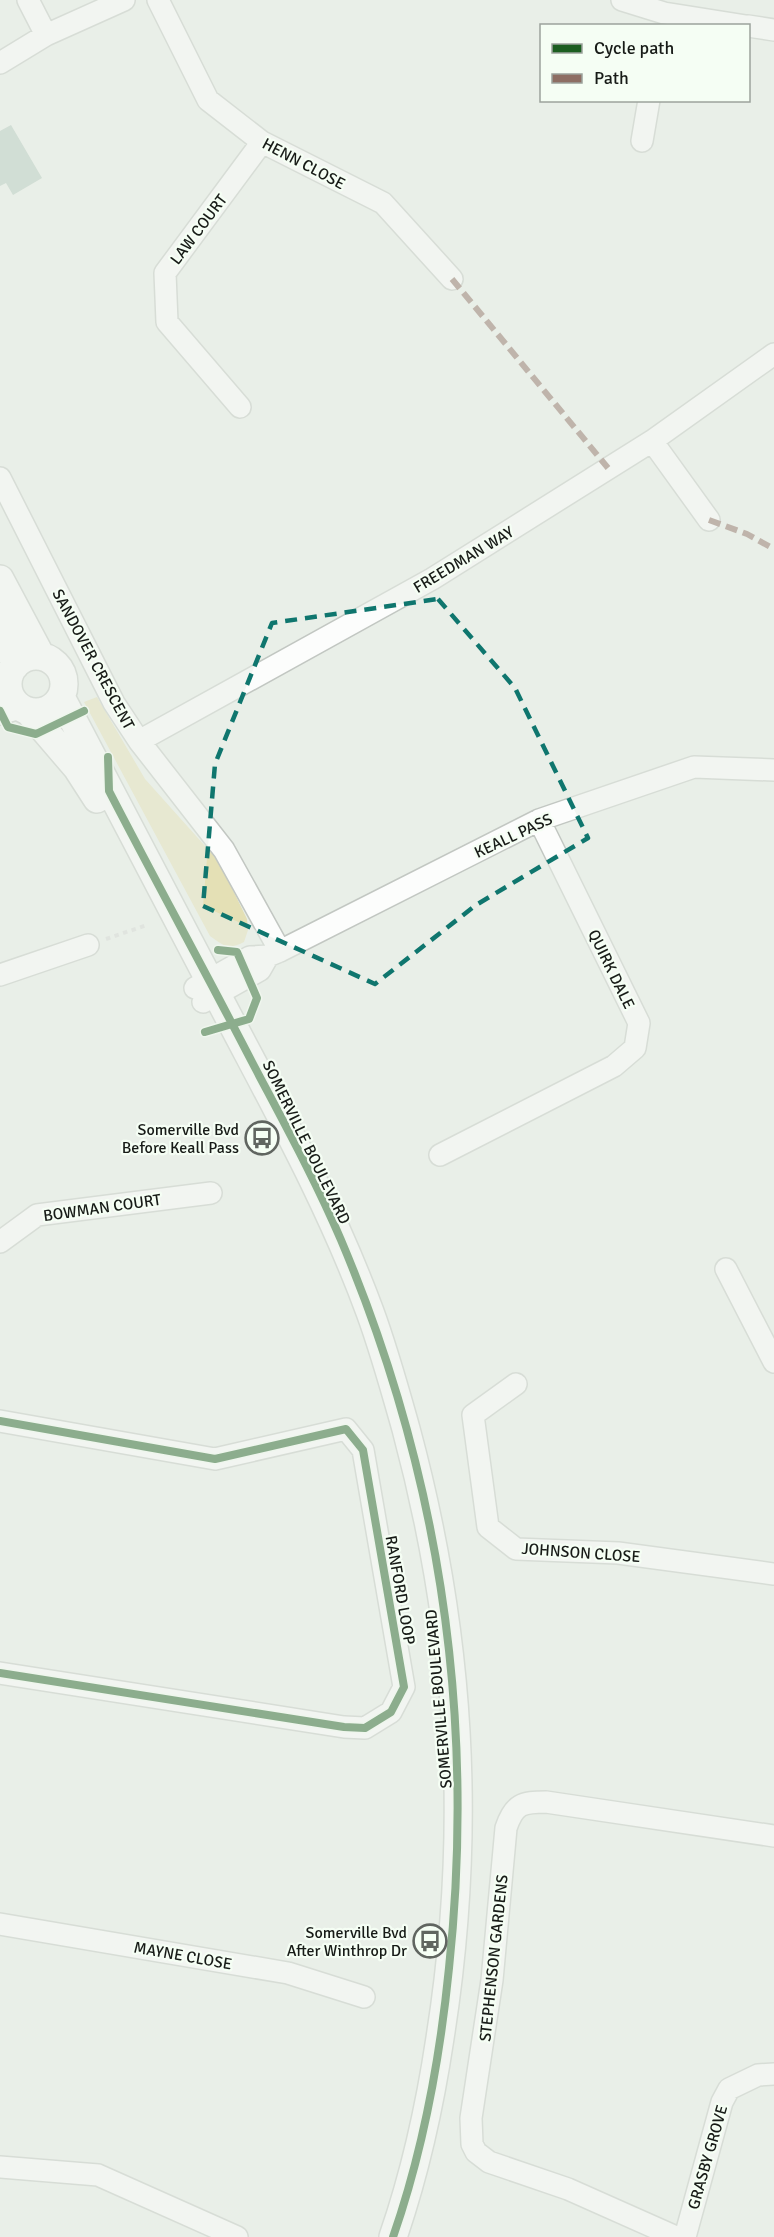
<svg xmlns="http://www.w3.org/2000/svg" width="774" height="2237" font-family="Signika,sans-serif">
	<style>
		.green { fill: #e4e0b5 }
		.building { fill: #b4c9be }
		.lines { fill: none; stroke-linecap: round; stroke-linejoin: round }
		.minor-casing { stroke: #c2c7c2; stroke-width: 24 }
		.major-casing { stroke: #c2c7c2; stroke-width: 30 }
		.path { stroke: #d6d8d6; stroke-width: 4; stroke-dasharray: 4.5 4.5; stroke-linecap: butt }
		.minor { stroke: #fcfdfc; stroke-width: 21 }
		.major { stroke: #fcfdfc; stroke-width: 27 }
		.quiet { stroke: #8d6e63; stroke-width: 6; stroke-dasharray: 12 6; stroke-linecap: butt }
		.cycleway-casing { stroke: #f5fef4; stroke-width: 11 }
		.cycleway { stroke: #1b5e20; stroke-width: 8 }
		.marked { fill: none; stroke: #0f766e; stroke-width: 4.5; stroke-dasharray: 12 8; stroke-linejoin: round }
		.labels { text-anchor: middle; stroke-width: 4.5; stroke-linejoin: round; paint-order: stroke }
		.street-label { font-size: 16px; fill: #171b17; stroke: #f5fef4 }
		.poi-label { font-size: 16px; fill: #171b17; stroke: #f5fef4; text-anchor: end }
	</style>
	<rect width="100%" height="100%" fill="#e9efe8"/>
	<path class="green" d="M97,697L145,779L214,856L227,878L247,919L248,930L244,942C228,950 224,946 210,936L84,702Z"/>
	<path class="building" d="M11,125L42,178L13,195L6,183L0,186V131Z"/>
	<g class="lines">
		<defs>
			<path id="minor" d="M28,0L46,35
				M158,0L208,100L262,142L383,203L452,279
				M622,0L664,13L746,26
				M748,26L774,30
				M0,63L46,35L124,0
				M642,141L649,100
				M240,407L167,322L165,273L262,142
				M652,441L709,520
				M0,478L114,703L139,741L224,850L280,951
				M0,688L8,683
				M0,714L20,708
				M139,741L432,579L652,441L774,354
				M0,975L88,945
				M195,988L250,957L268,956L280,951L539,820L694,767L774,770
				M203,1002L260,970L268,956
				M440,1155L614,1066L635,1048L639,1023L539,820
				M0,1242L37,1215L211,1193
				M726,1269L774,1362
				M516,1384L473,1415L488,1527L516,1549L618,1553L774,1574
				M0,1421L215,1459L346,1429L363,1450L404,1687L391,1712L365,1728L344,1727L0,1673
				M0,1924L288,1973L364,1997
				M0,2167L98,2175L237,2237
				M676,2237L568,2189L489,2162L476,2152L472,2144L471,2118L492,1980L506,1828C514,1804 522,1802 546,1802L774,1836
				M685,2237L722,2102L729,2089L758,2075L774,2074"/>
			<path id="major" d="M0,579L41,656
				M0,620L8,637L15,666
				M8 684a28 28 0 1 1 56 0a28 28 0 1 1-56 0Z
				M61,697C119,808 178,919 236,1031C284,1122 334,1214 370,1312C384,1350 395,1390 406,1429C461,1633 473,1829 440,2038C430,2105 415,2173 393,2237
				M29,712L77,768L97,799"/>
		</defs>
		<use href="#minor" class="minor-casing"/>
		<use href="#major" class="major-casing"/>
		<path class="path" d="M106,939L147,925"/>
		<use href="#minor" class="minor"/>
		<use href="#major" class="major"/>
		<path class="quiet" d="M452,279L608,468
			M709,520L747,534L774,549"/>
		<defs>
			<path id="cycleway" d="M0,711L8,727L36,734L84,711
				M108,757L109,791C156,882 205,971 252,1062C283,1121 315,1179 341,1240C440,1474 476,1715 449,1968C440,2058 423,2151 393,2237
				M205,1032L249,1019L257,998L237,952L218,950
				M0,1421L215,1459L346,1429L363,1450L404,1687L391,1712L365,1728L344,1727L0,1673"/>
		</defs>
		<use href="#cycleway" class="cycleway-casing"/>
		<use href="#cycleway" class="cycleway"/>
	</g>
	<path d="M0 0H774V2237H0ZM438,599L515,688L588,838L476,905L375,984L203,906L215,764L272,623Z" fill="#e9efe8" fill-opacity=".55" fill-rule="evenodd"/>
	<path class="marked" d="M438,599L515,688L588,838L476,905L375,984L203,906L215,764L272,623Z"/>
	<defs>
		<symbol id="bus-ring" viewBox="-11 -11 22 22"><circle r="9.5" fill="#f5fef4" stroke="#606560" stroke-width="1.5"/><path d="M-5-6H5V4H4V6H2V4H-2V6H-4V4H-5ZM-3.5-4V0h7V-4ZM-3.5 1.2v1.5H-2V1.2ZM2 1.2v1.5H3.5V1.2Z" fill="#606560"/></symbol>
	</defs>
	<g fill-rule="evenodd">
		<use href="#bus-ring" x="243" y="1119" width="38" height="38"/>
		<use href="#bus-ring" x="411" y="1922" width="38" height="38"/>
	</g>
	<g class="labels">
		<g class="street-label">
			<text transform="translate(304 163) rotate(28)" y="6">HENN CLOSE</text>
			<text transform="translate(198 229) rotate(-53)" y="6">LAW COURT</text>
			<text transform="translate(463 559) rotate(-31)" y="6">FREEDMAN WAY</text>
			<text transform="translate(94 659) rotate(62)" y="6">SANDOVER CRESCENT</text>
			<text transform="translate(513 835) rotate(-25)" y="6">KEALL PASS</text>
			<text transform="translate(612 969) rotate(64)" y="6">QUIRK DALE</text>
			<text transform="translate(307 1142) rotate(64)" y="6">SOMERVILLE BOULEVARD</text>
			<text transform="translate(102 1207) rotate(-8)" y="6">BOWMAN COURT</text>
			<text transform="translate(581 1552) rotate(4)" y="6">JOHNSON CLOSE</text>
			<text transform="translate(401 1590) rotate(80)" y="6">RANFORD LOOP</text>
			<text transform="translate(438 1699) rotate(-95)" y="6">SOMERVILLE BOULEVARD</text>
			<text transform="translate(183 1955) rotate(10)" y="6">MAYNE CLOSE</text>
			<text transform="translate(493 1958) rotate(-84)" y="6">STEPHENSON GARDENS</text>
			<text transform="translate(707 2157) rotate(-74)" y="6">GRASBY GROVE</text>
		</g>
		<g class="poi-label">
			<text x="239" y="1135">Somerville Bvd<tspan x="239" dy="18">Before Keall Pass</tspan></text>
			<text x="407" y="1938">Somerville Bvd<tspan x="407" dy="18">After Winthrop Dr</tspan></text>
		</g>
	</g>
	<rect x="540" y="24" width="210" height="78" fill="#f5fef4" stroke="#9ca39c" stroke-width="1.5"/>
	<rect x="552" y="44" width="30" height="9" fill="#1b5e20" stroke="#9ca39c" stroke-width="1.5"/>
	<text x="594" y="54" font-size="18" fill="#171b17">Cycle path</text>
	<rect x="552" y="74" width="30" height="9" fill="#8d6e63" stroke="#9ca39c" stroke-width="1.5"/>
	<text x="594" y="84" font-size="18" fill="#171b17">Path</text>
</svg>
